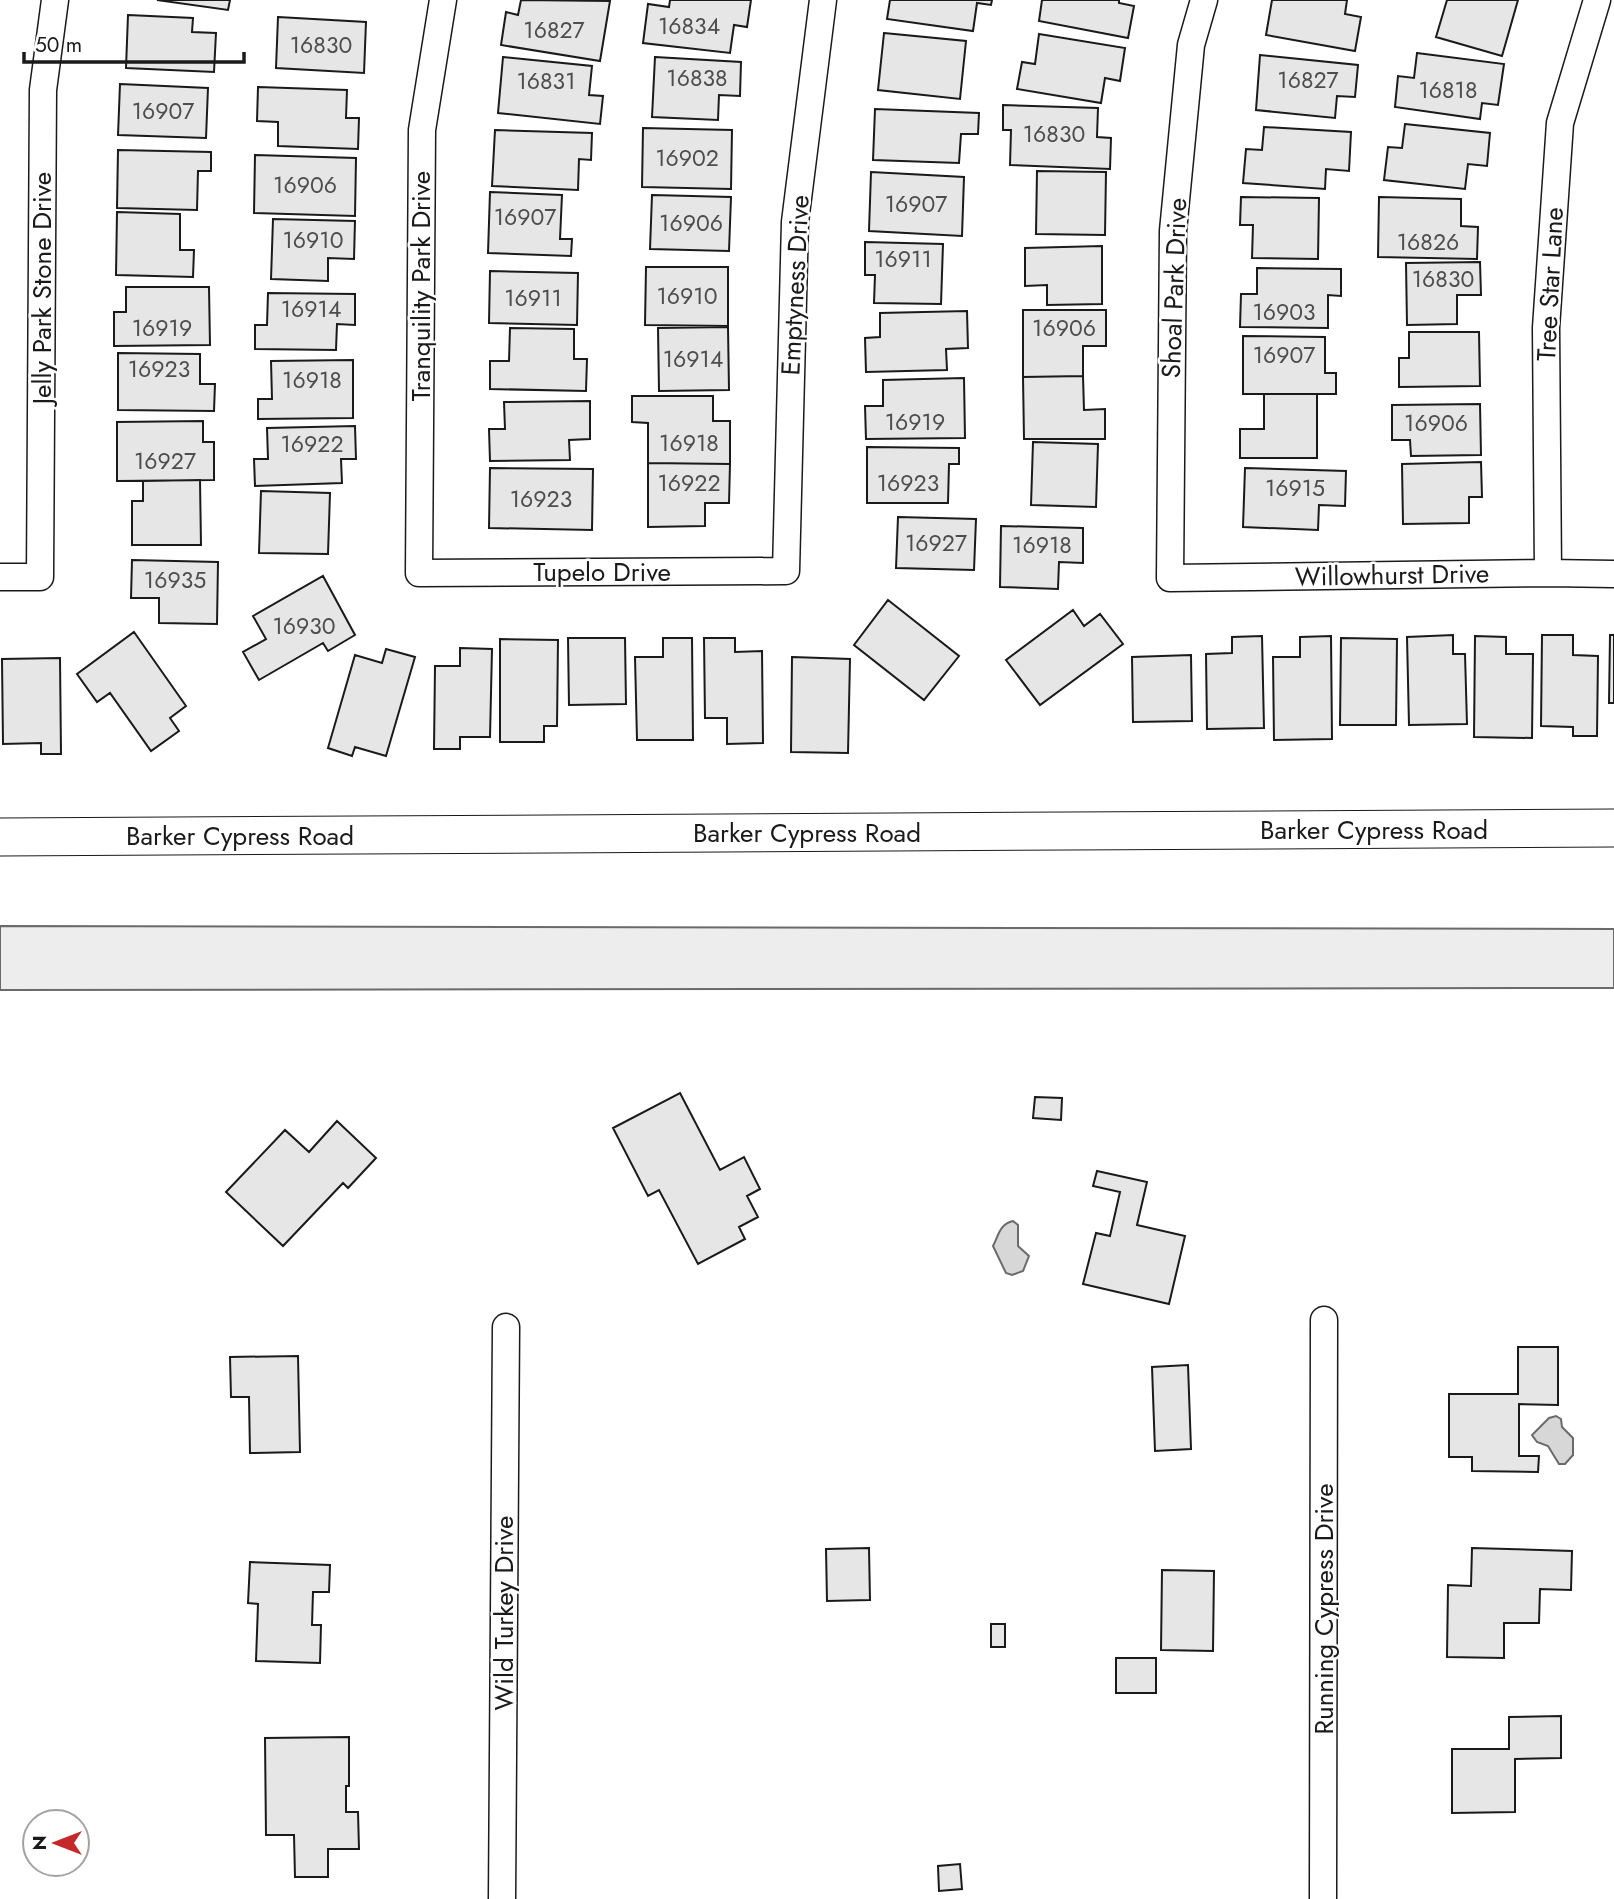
<svg xmlns="http://www.w3.org/2000/svg" width="1614" height="1899" font-family="Jost,sans-serif">
	<style>
		.built { fill: #ededed; stroke: #6a6a6a; stroke-width: 2 }
		.water { fill: #d7d7d7; stroke: #6a6a6a; stroke-width: 2 }
		.building { fill: #e6e6e6; stroke: #1a1a1a; stroke-width: 2 }
		.lines { fill: none; stroke-linecap: round; stroke-linejoin: round }
		.street-casing { stroke: #1a1a1a; stroke-width: 29 }
		.secondary-casing { stroke: #1a1a1a; stroke-width: 39 }
		.street { stroke: #fff; stroke-width: 26 }
		.secondary { stroke: #fff; stroke-width: 37 }
		.labels { text-anchor: middle; stroke-width: 5; stroke-linejoin: round; paint-order: stroke }
		.number-label { font-size: 23px; fill: #4d4d4d }
		.street-label { font-size: 26px; fill: #1a1a1a; stroke: #fff }
	</style>
	<rect width="100%" height="100%" fill="#fff"/>
	<path class="built" d="M0,926L1614,929V988L0,990Z"/>
	<path class="water" d="M1013,1221L1018,1225V1246L1029,1256L1023,1271L1012,1275L1006,1273L993,1246C999,1234 1000,1224 1013,1221Z
		M1556,1416L1561,1419L1562,1427L1573,1438V1455L1565,1464H1559L1548,1446L1537,1442L1532,1435L1549,1418Z"/>
	<path class="building" d="M157,0H230L228,10Z
		M521,0L610,1L600,61L501,45L506,12L518,15Z
		M670,0H751L747,27L734,25L730,53L643,43L648,4L669,7Z
		M890,0H992L991,5L977,3L973,31L887,19Z
		M1042,0H1119V3L1134,6L1128,38L1039,21Z
		M1272,0H1347L1345,14L1361,17L1355,51L1266,35Z
		M1447,0H1518L1502,56L1436,37Z
		M128,15L193,18L192,32L216,33L214,72L126,68Z
		M278,17L366,22L364,73L276,68Z
		M884,33L966,41L960,99L878,90Z
		M1039,34L1125,48L1120,81L1105,78L1101,103L1017,89L1022,62L1035,64Z
		M1417,53L1504,64L1498,105L1482,103L1480,119L1395,107L1398,76L1414,78Z
		M1260,55L1358,65L1355,97L1337,96L1335,118L1256,110Z
		M503,57L592,66L589,95L603,96L600,124L498,113Z
		M655,57L741,62L740,96L719,95L718,120L652,117Z
		M120,84L208,88L206,138L118,135Z
		M258,87L347,90L346,118H359L358,149L278,146V122L257,121Z
		M1003,105L1098,108L1097,137L1111,138L1110,169L1010,165L1011,130H1003Z
		M875,109L979,113L978,134H961L959,163L873,160Z
		M1405,124L1490,133L1487,166L1468,164L1465,189L1384,180L1388,147L1402,148Z
		M1264,127L1351,132L1349,171L1326,169L1325,189L1243,183L1246,149L1262,150Z
		M643,128L732,130L731,189L642,187Z
		M495,130L592,133L591,160L579,159L578,190L492,186Z
		M118,150L211,152V171H198L197,210L117,208Z
		M255,155L356,158L355,216L254,213Z
		M1037,171L1106,172L1105,235L1036,234Z
		M871,172L964,177L962,236L869,231Z
		M490,192L562,195L560,239H572L571,256L488,253Z
		M652,195L731,197L729,251L650,249Z
		M1241,197L1319,198L1318,259L1252,258L1253,225H1240Z
		M1379,197L1461,199V226L1478,227L1477,259L1378,257Z
		M117,212L180,214V250H194L193,277L116,275Z
		M273,219L355,221L354,259L328,258V281L271,279Z
		M865,242L943,244L941,304L874,303L875,275H865Z
		M1102,246V304L1047,305V285L1025,286V248Z
		M1480,262L1481,295H1457V324L1407,325L1406,263Z
		M646,267H728V326L645,325Z
		M1257,268L1341,269V296L1328,295V328L1240,327L1241,294H1257Z
		M490,271L578,273L577,325L489,323Z
		M126,287H209L210,345L114,346V312H126Z
		M268,293L355,294V325L337,324L336,350L255,349V325H267Z
		M1023,310H1106V346H1083V376L1023,377Z
		M967,311L968,348L946,349L947,370L866,372L865,338L880,337V313Z
		M728,327L729,390L659,391L658,328Z
		M510,328L574,329V359H587L586,391L490,389V361H509Z
		M1409,332H1479L1480,386L1399,387V358H1409Z
		M1243,336L1325,337V373H1336V394H1243Z
		M118,353L200,354V384H215L214,411L118,410Z
		M353,360V418L258,419V399H272L271,361Z
		M1083,376L1084,410L1105,409V439H1024L1023,377Z
		M964,378L965,438L866,439L865,406H883V380Z
		M1264,394H1317V458H1240V429H1264Z
		M632,396H713V421H730V464L648,463V423L632,422Z
		M590,401V439L569,440L570,460L490,461L489,429H505L504,402Z
		M1480,404L1481,455L1411,456L1410,440H1392V405Z
		M203,421V442H214V480L117,481V422Z
		M355,426L356,459H341L342,483L255,486L254,459H268L267,428Z
		M1033,442L1098,444L1096,507L1031,505Z
		M867,447L959,448V464H949L948,503H867Z
		M1481,462L1482,497H1469V523L1403,524L1402,464Z
		M648,463L730,464L729,503H705V526L648,527Z
		M490,468L593,469L592,530L489,528Z
		M1245,468L1346,471L1345,506L1319,505L1318,530L1243,527Z
		M200,480L201,545H132V501H143V481Z
		M261,491L330,493L328,554L259,553Z
		M898,517L976,519L974,570L896,568Z
		M1001,526L1083,528V563L1059,562L1058,589L1000,587Z
		M132,560L218,562L217,624L159,623V598H131Z
		M323,576L355,635L328,651L323,643L259,680L243,652L266,639L253,616Z
		M888,600L959,656L924,700L854,645Z
		M1073,610L1084,626L1100,614L1123,644L1040,705L1006,660Z
		M134,632L186,706L170,718L179,731L151,751L110,693L97,702L77,674Z
		M1453,635V654H1465L1467,724L1409,725L1407,637Z
		M1542,635H1573V655L1598,656L1597,736H1573V727L1541,726Z
		M1610,635H1614V703H1609Z
		M1262,636L1264,728L1207,729L1206,654L1232,653V637Z
		M1331,636L1332,739L1274,740L1273,657H1300V637Z
		M1475,636L1506,637V654H1533L1532,738L1474,737Z
		M568,638H625L626,704L569,705Z
		M663,638H692L693,740H637L635,657H663Z
		M704,638H735V652L762,651L763,743L727,744V718H705Z
		M1341,638L1397,639L1396,725H1340Z
		M500,639L558,640L557,726H544V742H500Z
		M460,648L492,649L490,737H460V749H434L435,666H460Z
		M386,649L415,657L386,756L355,747L352,756L328,748L355,655L382,663Z
		M1191,655L1192,721L1133,722L1132,657Z
		M792,657L850,659L848,753L791,752Z
		M60,658L61,754H41V743L3,744L2,659Z
		M680,1093L720,1170L744,1157L760,1189L747,1196L758,1217L739,1227L745,1239L698,1264L659,1190L648,1196L613,1128Z
		M1035,1097L1062,1098L1061,1120L1033,1118Z
		M337,1121L376,1158L348,1188L343,1183L283,1246L226,1192L285,1130L309,1152Z
		M1097,1171L1147,1182L1137,1225L1185,1236L1169,1304L1083,1284L1096,1233L1110,1236L1120,1192L1093,1186Z
		M1518,1347H1558V1405L1519,1404V1456H1539L1538,1472L1472,1471V1457H1449V1394H1518Z
		M298,1356L300,1452L250,1453L249,1397H231L230,1357Z
		M1188,1365L1191,1449L1155,1451L1152,1367Z
		M869,1548L870,1600L827,1601L826,1549Z
		M1472,1548L1572,1551L1571,1590L1540,1589L1539,1623H1504V1658L1447,1657L1448,1585L1471,1586Z
		M250,1562L330,1565L329,1592H313L312,1625H321L320,1663L256,1661L258,1604L248,1603Z
		M1162,1570L1214,1571L1213,1651L1161,1650Z
		M991,1624H1005V1647H991Z
		M1116,1658H1156V1693H1116Z
		M1561,1716V1758L1515,1759V1812L1452,1813V1749H1509V1717Z
		M349,1737V1786H346V1812H358L359,1849H328V1877H295L294,1835H266L265,1738Z
		M960,1864L962,1889L939,1891L938,1866Z"/>
	<g class="lines">
		<defs>
			<path id="street" d="M443,0L422,130L419,573L786,571L795,222L823,0
				M1204,0L1191,45L1173,231L1170,578L1548,573L1614,574
				M1548,573L1546,328L1560,123L1597,0
				M0,577H40L43,90L55,0
				M502,1899L506,1327
				M1323,1899L1324,1320"/>
			<path id="secondary" d="M0,837L1614,828"/>
		</defs>
		<use href="#street" class="street-casing"/>
		<use href="#secondary" class="secondary-casing"/>
		<use href="#street" class="street"/>
		<use href="#secondary" class="secondary"/>
	</g>
	<g class="labels">
		<g class="number-label">
			<text x="689" y="34">16834</text>
			<text x="554" y="38">16827</text>
			<text x="321" y="53">16830</text>
			<text x="697" y="86">16838</text>
			<text x="1308" y="88">16827</text>
			<text x="546" y="89">16831</text>
			<text x="1448" y="98">16818</text>
			<text x="163" y="119">16907</text>
			<text x="1054" y="142">16830</text>
			<text x="687" y="166">16902</text>
			<text x="305" y="193">16906</text>
			<text x="916" y="212">16907</text>
			<text x="525" y="225">16907</text>
			<text x="691" y="231">16906</text>
			<text x="313" y="248">16910</text>
			<text x="1428" y="250">16826</text>
			<text x="903" y="267">16911</text>
			<text x="1443" y="287">16830</text>
			<text x="687" y="304">16910</text>
			<text x="533" y="306">16911</text>
			<text x="311" y="317">16914</text>
			<text x="1284" y="320">16903</text>
			<text x="162" y="336">16919</text>
			<text x="1064" y="336">16906</text>
			<text x="1284" y="363">16907</text>
			<text x="693" y="367">16914</text>
			<text x="159" y="377">16923</text>
			<text x="312" y="388">16918</text>
			<text x="915" y="430">16919</text>
			<text x="1436" y="431">16906</text>
			<text x="689" y="451">16918</text>
			<text x="312" y="452">16922</text>
			<text x="165" y="469">16927</text>
			<text x="689" y="491">16922</text>
			<text x="908" y="491">16923</text>
			<text x="1295" y="496">16915</text>
			<text x="541" y="507">16923</text>
			<text x="936" y="551">16927</text>
			<text x="1042" y="553">16918</text>
			<text x="175" y="588">16935</text>
			<text x="304" y="634">16930</text>
		</g>
		<g class="street-label">
			<text transform="translate(1550 284) rotate(-87)" y="9">Tree Star Lane</text>
			<text transform="translate(795 285) rotate(-87)" y="9">Emptyness Drive</text>
			<text transform="translate(421 286) rotate(-90)" y="9">Tranquility Park Drive</text>
			<text transform="translate(42 288) rotate(-90)" y="9">Jelly Park Stone Drive</text>
			<text transform="translate(1174 288) rotate(-88)" y="9">Shoal Park Drive</text>
			<text x="602" y="581">Tupelo Drive</text>
			<text transform="translate(1392 575) rotate(-1)" y="9">Willowhurst Drive</text>
			<text x="1374" y="839">Barker Cypress Road</text>
			<text x="807" y="842">Barker Cypress Road</text>
			<text x="240" y="845">Barker Cypress Road</text>
			<text transform="translate(1324 1609) rotate(-90)" y="9">Running Cypress Drive</text>
			<text transform="translate(504 1613) rotate(-90)" y="9">Wild Turkey Drive</text>
		</g>
	</g>
	<g transform="translate(56 1843) rotate(270)"><circle r="33" fill="#ffffff" stroke="#a3a3a3" stroke-width="2"/>
	<path d="M0-5L12 26L0 18L-12 26Z" fill="#c62828"/>
	<text y="-10" font-size="19" font-weight="bold" text-anchor="middle" fill="#1a1a1a">N</text>
	</g>
	<path d="M24 52v10h220v-10" fill="none" stroke="#1a1a1a" stroke-width="3.5"/>
	<text x="35" y="52" font-size="21" fill="#1a1a1a" stroke="#ffffff" stroke-width="5" paint-order="stroke">50 m</text>
</svg>
